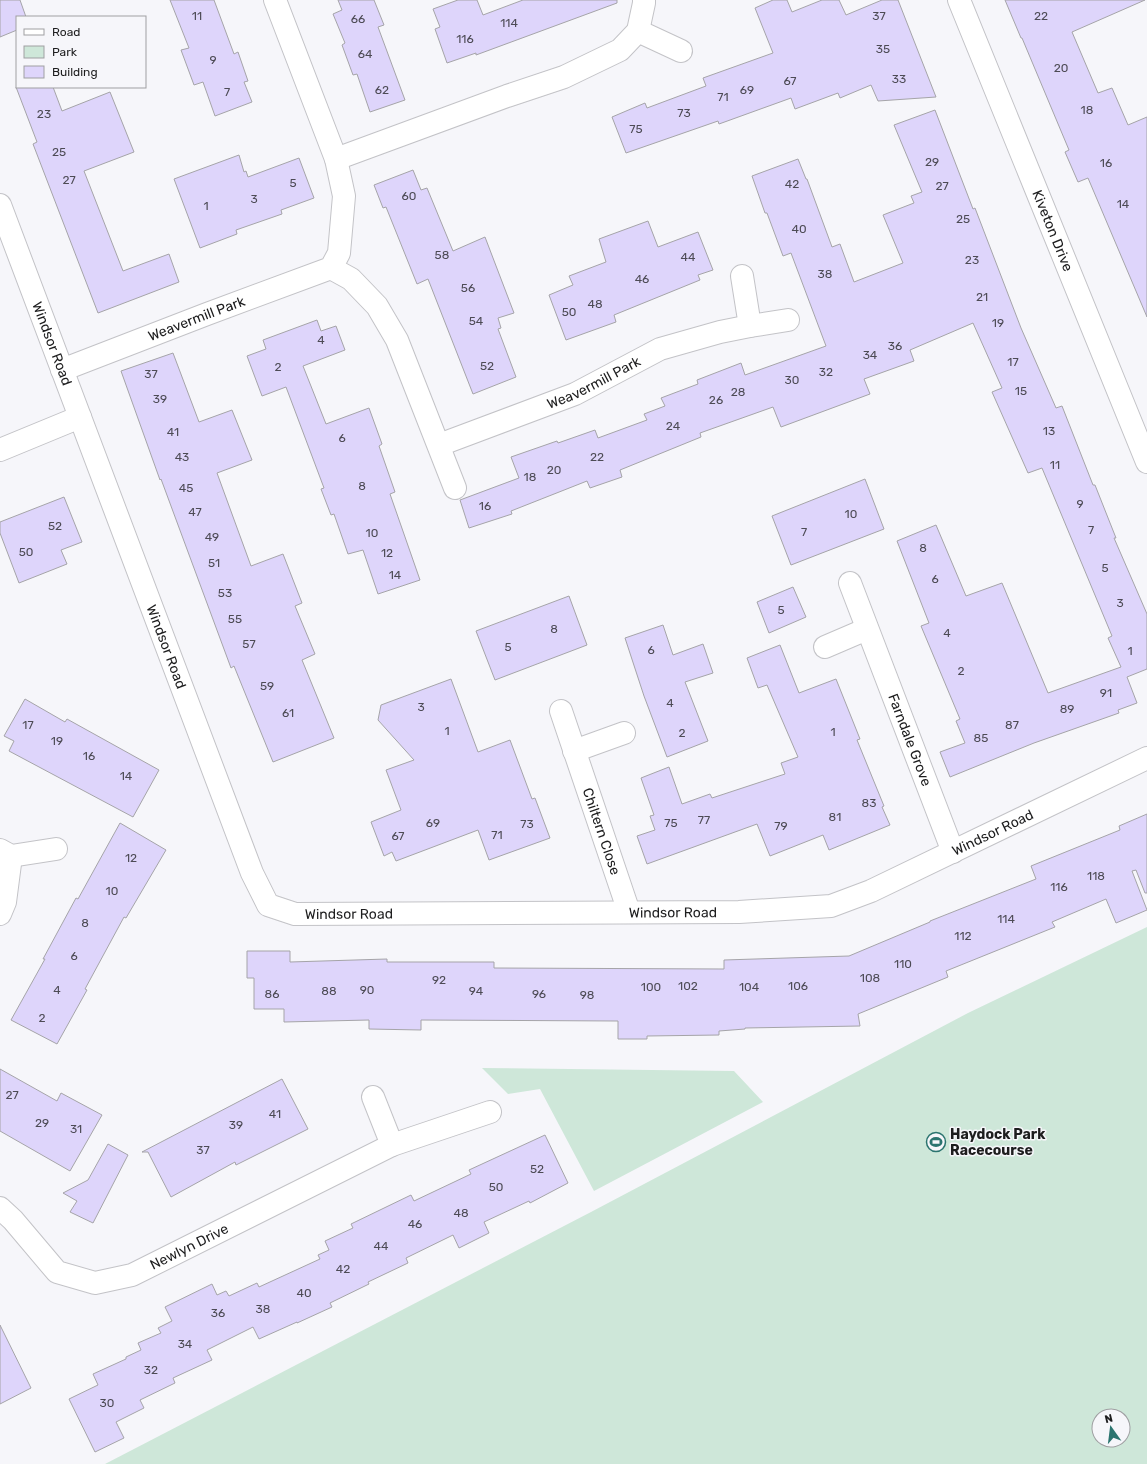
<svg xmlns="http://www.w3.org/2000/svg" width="1147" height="1464" font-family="Rubik,sans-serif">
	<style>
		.green { fill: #cee7d9; fill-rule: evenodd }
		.building { fill: #ded5fb; stroke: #a5a4a8 }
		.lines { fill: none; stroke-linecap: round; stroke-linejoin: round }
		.street-casing { stroke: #c3c3c7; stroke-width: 24 }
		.street { stroke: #fff; stroke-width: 22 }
		.labels { text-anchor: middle; stroke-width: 3; stroke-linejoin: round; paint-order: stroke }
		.number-label { font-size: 12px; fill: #4d4b55 }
		.street-label { font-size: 14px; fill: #1d1d1e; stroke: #f6f6fa }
		.poi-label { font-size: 14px; font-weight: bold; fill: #1d1d1e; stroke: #f6f6fa; text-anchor: start }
	</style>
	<rect width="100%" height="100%" fill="#f6f6fa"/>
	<path class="green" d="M1147,927V1464H105L591,1212L968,1013ZM1099,1416H1123V1440H1099Z
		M482,1068L734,1071L763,1102L594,1191L540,1089L508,1094Z"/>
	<path class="building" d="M0,0H20L26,17H17V30L0,37Z
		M170,0H214L234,54L238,52L248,81L244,82L252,102L215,116L203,82L194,85L181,50L189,48Z
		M338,0H374L384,25L378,27L405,100L370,112L357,74L353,75L342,45L345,43L333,14L342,10Z
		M458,0H477L483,15L523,0H617V3L476,55V53L447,63L435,29L440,27L433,9Z
		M773,0H787L792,12L822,0H839L846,15L882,0H898L936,97L878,101L871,85L840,98L838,93L795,109L791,98L719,124L718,121L626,153L612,117L645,103L647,108L706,86L703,78L773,53L755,8Z
		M1005,0H1145L1072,32L1098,93L1112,88L1128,125L1147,117V317L1088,178L1078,182L1065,152L1069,150L1022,38H1021Z
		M16,87H53L62,111L110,92L134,152L84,171L123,271L169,254L179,282L98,313L33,144L37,142Z
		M935,110L973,209L975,208L1021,328L1056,408L1062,406L1093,485H1095L1116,538H1114L1147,614V669L1127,677L1137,703L1118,710L1119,713L1034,743L950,777L940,752L965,743L956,721L960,719L921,626L929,623L897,541L936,525L966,596L1002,583L1048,693L1121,667L1108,638L1112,636L1042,468L1028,473L992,392L1002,388L973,323L910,350L914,361L864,379L870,394L781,427L773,407L700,433L701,437L620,470L622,477L590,488L587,481L511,511L512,514L469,528L460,500L519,478L511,457L557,441L558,443L595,430L598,438L647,420L644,414L665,406L661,398L698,384L697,380L741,363L745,375L826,346L791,253L783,256L767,213H765L752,176L798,159L806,179H807L832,247L840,244L854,282L903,263L883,215L914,203L911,196L922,192L894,125Z
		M239,155L244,172L246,171L248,177L299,158L314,198L281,210L282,214L236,230L237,234L200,248L174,179Z
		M413,170L421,190L427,188L453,251L485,237L514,313L498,318L501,328L498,329L516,377L473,394L428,279L417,284L386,207L383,208L374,185Z
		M648,221L658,247L698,232L713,270L698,275L700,280L614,315L616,322L566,340L549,295L573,285L569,276L606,262L599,239Z
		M317,320L321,331L336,326L345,350L303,366L326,424L369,408L382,444L379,446L395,492L390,494L420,580L378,594L363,550L348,554L334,514L331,515L321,489L324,488L286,387L262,396L247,356L266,349L263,340Z
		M173,353L199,422L232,410L252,460L217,473L251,566L283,554L302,603L295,606L315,654L302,660L334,738L273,762L234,666L231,668L161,479L160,480L121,371Z
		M865,479L884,529L791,565L772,516Z
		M64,497L82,542L61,550L67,564L19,583L0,533V522Z
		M793,587L806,617L769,633L757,602Z
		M569,596L587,645L495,680L476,631Z
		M663,625L673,655L703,644L713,673L685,682L708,741L667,757L644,696L625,638Z
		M780,645L799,693L836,679L860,739L857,740L884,806L882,807L890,825L829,850L823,835L770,856L757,824L647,864L637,836L655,830L650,816L654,815L641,778L669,767L682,804L710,794L712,798L785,774L781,763L798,757L767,685L758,688L747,658Z
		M451,679L478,752L510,740L532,799L535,798L550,838L489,860L478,830L396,861L392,852L384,856L371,822L401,810L386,770L414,760L378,720L381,705Z
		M25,699L65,722L67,719L159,770L133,817L9,751L14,741L4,736Z
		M1147,814V893H1145L1136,870L1132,871L1147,910L1116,923L1106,899L1052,922L1055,927L946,971L948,977L858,1014L860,1026L745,1028V1029L719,1031V1035L647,1036V1039H618V1021L421,1020V1030L369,1029V1020L284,1022V1009H254V978H247V951H290V962L387,959V962H494V968L724,969V960L849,956L930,922V921L1036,879L1031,866L1120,830L1119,826Z
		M120,823L166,850L126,918L124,917L85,989L87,990L57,1044L11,1020L45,959H43L76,898L78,899Z
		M0,1069L57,1101L61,1093L102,1115L70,1171L0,1131Z
		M282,1079L308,1129L236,1165L235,1162L171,1197L148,1152H142Z
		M545,1135L568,1183L530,1203L529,1201L484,1222L489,1233L459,1248L453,1235L406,1258L408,1263L368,1282L369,1284L330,1303L332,1307L297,1323V1322L259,1339L253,1327L207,1350L212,1360L173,1378L175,1383L140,1400L144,1408L116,1422L124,1438L95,1452L69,1399L98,1385L93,1374L126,1359V1357L141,1350L138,1343L161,1333L158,1328L172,1321L165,1307L212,1284L217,1295L226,1291L229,1296L257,1283L259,1287L320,1259L318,1255L329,1250L325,1241L353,1228L351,1224L411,1195L414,1201L471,1174L469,1170Z
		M108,1144L128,1155L93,1223L70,1212L77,1201L63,1193L88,1180Z
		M0,1325L31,1388L0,1404Z"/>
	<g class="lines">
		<defs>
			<g id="street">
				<path id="s1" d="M959,0L1147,462"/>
				<path d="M638,31L681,51"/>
				<path d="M336,159L507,96L564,77L620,50L638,31L644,3V0"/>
				<path id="s2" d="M0,205L252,873L268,905L295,914L739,912L831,906L871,891L1147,758"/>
				<path d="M331,268L351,279L377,306L397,340L455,488"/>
				<path d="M742,276L750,326"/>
				<path id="s3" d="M62,370L207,314L331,268L339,253L344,196L336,159L275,0"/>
				<path id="s4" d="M439,445L575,394L660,349L720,332L750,326L788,320"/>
				<path d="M0,450L80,417"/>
				<path id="s5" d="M850,583L953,852"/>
				<path d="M825,647L867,629"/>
				<path id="s6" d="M561,711L629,912"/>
				<path d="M574,751L624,733"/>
				<path d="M0,850L11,856L56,849"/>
				<path d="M0,914L5,902L11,856"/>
				<path d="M373,1097L392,1145"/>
				<path id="s7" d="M0,1208L13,1220L57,1272L95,1283L132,1275L392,1145L490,1112"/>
			</g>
		</defs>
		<use href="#street" class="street-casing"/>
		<use href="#street" class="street"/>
	</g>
	<defs>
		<symbol id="stadium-ring" viewBox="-11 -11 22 22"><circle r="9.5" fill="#f6f6fa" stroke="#2b746f" stroke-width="1.5"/><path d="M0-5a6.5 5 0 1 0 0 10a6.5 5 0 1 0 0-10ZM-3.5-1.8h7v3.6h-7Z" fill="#2b746f"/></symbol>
	</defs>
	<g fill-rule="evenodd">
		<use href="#stadium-ring" x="925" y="1131" width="22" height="22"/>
	</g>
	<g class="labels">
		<g class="number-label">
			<text x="197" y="20">11</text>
			<text x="879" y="20">37</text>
			<text x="1041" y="20">22</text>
			<text x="358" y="23">66</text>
			<text x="509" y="27">114</text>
			<text x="465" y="43">116</text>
			<text x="883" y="53">35</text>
			<text x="365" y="58">64</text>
			<text x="213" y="64">9</text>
			<text x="1061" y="72">20</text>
			<text x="899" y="83">33</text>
			<text x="790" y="85">67</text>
			<text x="382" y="94">62</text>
			<text x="747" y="94">69</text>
			<text x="227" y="96">7</text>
			<text x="723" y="101">71</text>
			<text x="1087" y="114">18</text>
			<text x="684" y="117">73</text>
			<text x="44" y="118">23</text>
			<text x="636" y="133">75</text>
			<text x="59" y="156">25</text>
			<text x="932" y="166">29</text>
			<text x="1106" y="167">16</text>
			<text x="69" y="184">27</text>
			<text x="293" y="187">5</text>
			<text x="792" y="188">42</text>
			<text x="942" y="190">27</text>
			<text x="409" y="200">60</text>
			<text x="254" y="203">3</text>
			<text x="1123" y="208">14</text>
			<text x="206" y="210">1</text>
			<text x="963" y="223">25</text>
			<text x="799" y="233">40</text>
			<text x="442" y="259">58</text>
			<text x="688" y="261">44</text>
			<text x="972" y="264">23</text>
			<text x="825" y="278">38</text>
			<text x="642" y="283">46</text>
			<text x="468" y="292">56</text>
			<text x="982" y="301">21</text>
			<text x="595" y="308">48</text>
			<text x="569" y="316">50</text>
			<text x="476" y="325">54</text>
			<text x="998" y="327">19</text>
			<text x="321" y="344">4</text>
			<text x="895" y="350">36</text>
			<text x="870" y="359">34</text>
			<text x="1013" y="366">17</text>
			<text x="487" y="370">52</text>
			<text x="278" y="371">2</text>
			<text x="826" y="376">32</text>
			<text x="151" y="378">37</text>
			<text x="792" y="384">30</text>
			<text x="1021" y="395">15</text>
			<text x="738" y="396">28</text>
			<text x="160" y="403">39</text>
			<text x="716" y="404">26</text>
			<text x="673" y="430">24</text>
			<text x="1049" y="435">13</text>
			<text x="173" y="436">41</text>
			<text x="342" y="442">6</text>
			<text x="182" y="461">43</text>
			<text x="597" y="461">22</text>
			<text x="1055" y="469">11</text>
			<text x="554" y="474">20</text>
			<text x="530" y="481">18</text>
			<text x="362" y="490">8</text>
			<text x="186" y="492">45</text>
			<text x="1080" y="508">9</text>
			<text x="485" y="510">16</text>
			<text x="195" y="516">47</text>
			<text x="851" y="518">10</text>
			<text x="55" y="530">52</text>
			<text x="1091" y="534">7</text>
			<text x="804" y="536">7</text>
			<text x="372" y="537">10</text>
			<text x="212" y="541">49</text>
			<text x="923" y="552">8</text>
			<text x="26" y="556">50</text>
			<text x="387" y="557">12</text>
			<text x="214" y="567">51</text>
			<text x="1105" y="572">5</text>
			<text x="395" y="579">14</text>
			<text x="935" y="583">6</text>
			<text x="225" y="597">53</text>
			<text x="1120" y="607">3</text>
			<text x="781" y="614">5</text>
			<text x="235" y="623">55</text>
			<text x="554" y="633">8</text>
			<text x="947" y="637">4</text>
			<text x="249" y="648">57</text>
			<text x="508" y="651">5</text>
			<text x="651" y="654">6</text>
			<text x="1130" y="655">1</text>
			<text x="961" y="675">2</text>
			<text x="267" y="690">59</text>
			<text x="1106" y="697">91</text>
			<text x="670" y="707">4</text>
			<text x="421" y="711">3</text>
			<text x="1067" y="713">89</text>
			<text x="288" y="717">61</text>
			<text x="28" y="729">17</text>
			<text x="1012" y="729">87</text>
			<text x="447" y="735">1</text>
			<text x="833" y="736">1</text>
			<text x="682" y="737">2</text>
			<text x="981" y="742">85</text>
			<text x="57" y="745">19</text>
			<text x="89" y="760">16</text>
			<text x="126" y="780">14</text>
			<text x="869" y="807">83</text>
			<text x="835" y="821">81</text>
			<text x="704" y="824">77</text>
			<text x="433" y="827">69</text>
			<text x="671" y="827">75</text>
			<text x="527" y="828">73</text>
			<text x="781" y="830">79</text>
			<text x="497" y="839">71</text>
			<text x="398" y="840">67</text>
			<text x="131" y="862">12</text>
			<text x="1096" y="880">118</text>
			<text x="1059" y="891">116</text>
			<text x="112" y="895">10</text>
			<text x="1006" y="923">114</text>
			<text x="85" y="927">8</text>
			<text x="963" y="940">112</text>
			<text x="74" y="960">6</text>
			<text x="903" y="968">110</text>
			<text x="870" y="982">108</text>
			<text x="439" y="984">92</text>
			<text x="688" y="990">102</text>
			<text x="798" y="990">106</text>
			<text x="651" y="991">100</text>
			<text x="749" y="991">104</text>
			<text x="57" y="994">4</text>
			<text x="367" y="994">90</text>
			<text x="329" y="995">88</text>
			<text x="476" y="995">94</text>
			<text x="272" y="998">86</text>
			<text x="539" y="998">96</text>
			<text x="587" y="999">98</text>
			<text x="42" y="1022">2</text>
			<text x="12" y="1099">27</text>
			<text x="275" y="1118">41</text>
			<text x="42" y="1127">29</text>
			<text x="236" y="1129">39</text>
			<text x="76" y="1133">31</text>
			<text x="203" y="1154">37</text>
			<text x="537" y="1173">52</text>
			<text x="496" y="1191">50</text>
			<text x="461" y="1217">48</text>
			<text x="415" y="1228">46</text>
			<text x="381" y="1250">44</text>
			<text x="343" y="1273">42</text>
			<text x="304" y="1297">40</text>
			<text x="263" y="1313">38</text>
			<text x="218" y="1317">36</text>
			<text x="185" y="1348">34</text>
			<text x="151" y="1374">32</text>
			<text x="107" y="1407">30</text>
		</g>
		<g class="street-label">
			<text dy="5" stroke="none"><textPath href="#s1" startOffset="249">Kiveton Drive</textPath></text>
			<text dy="5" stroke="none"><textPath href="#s3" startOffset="144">Weavermill Park</textPath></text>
			<text dy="5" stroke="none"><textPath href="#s2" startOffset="148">Windsor Road</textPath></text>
			<text dy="5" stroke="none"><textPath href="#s4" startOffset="167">Weavermill Park</textPath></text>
			<text dy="5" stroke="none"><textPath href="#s2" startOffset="472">Windsor Road</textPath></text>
			<text dy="5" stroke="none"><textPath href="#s5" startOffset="168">Farndale Grove</textPath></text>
			<text dy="5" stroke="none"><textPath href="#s6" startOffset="127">Chiltern Close</textPath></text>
			<text dy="5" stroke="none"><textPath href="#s2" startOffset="1492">Windsor Road</textPath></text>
			<text dy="5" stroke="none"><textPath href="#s2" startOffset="1156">Windsor Road</textPath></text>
			<text dy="5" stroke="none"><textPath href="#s2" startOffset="832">Windsor Road</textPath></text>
			<text dy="5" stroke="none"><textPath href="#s7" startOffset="227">Newlyn Drive</textPath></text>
		</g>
		<g class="poi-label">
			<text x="950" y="1139">Haydock Park<tspan x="950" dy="16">Racecourse</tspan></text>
		</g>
	</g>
	<rect x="16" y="16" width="130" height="72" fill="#f6f6fa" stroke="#9f9fa2"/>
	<rect x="24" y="29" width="20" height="6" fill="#ffffff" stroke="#9f9fa2"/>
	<text x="52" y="36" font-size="12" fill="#1d1d1e">Road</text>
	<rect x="24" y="46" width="20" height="12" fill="#cee7d9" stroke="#9f9fa2"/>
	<text x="52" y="56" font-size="12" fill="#1d1d1e">Park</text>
	<rect x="24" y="66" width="20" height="12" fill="#ded5fb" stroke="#9f9fa2"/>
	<text x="52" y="76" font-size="12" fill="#1d1d1e">Building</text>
	<g transform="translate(1111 1428) rotate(346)"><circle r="19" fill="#f6f6fa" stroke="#9f9fa2"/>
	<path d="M0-3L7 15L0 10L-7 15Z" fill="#2b746f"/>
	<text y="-6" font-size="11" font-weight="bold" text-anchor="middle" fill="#1d1d1e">N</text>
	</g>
</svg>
